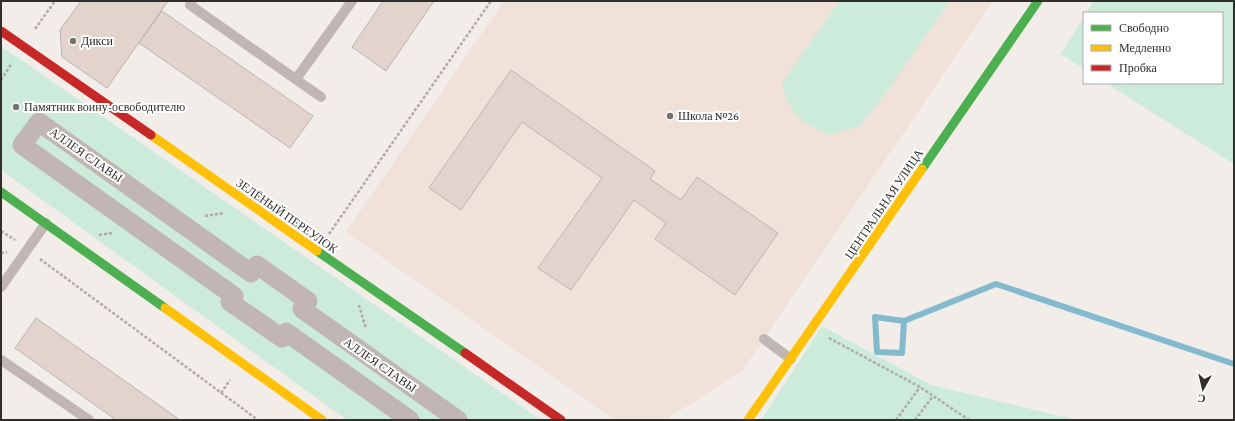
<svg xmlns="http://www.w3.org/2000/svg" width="1235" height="421" font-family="'Crimson Pro',serif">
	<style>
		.education { fill: #f0e2d8 }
		.green { fill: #ccebda }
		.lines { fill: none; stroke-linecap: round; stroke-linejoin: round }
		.stream { stroke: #84bacd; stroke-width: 6 }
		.building { fill: #e2d3cc; stroke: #bab6b3 }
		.path { stroke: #b1aaa7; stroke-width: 2.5; stroke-dasharray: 3 2; stroke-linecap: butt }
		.lane { stroke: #c1b6b3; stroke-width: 10 }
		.street { stroke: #c1b6b3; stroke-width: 19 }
		.fast { stroke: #4caf50; stroke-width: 9 }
		.slow { stroke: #ffc107; stroke-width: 9 }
		.jam { stroke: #c62828; stroke-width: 9 }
		.poi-dot { fill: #75716d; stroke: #fff; stroke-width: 1.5 }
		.labels { text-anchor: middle; stroke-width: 4; stroke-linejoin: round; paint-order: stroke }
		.poi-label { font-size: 12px; fill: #312e2b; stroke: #fff; text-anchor: start }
		.street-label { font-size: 12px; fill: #312e2b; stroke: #fff }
	</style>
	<rect width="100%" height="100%" fill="#f2ede8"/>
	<path class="education" d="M504,1H993L742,371L665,420H615L346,232Z"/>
	<path class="green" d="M839,1H950L883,97L860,126L829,135C801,121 790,116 782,84Z
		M1094,1H1234V164L1106,83H1222V13H1086Z
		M1084,17V69L1061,54Z
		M1,46L541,420H347L1,170Z
		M822,326L931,385L1077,420H761Z"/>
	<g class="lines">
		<path class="stream" d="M904,321L902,353L877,352L875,317L904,321L996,284L1234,364"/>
	</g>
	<path class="building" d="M81,1H168L107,88L62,57L60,30Z
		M383,1H434L386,71L352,47Z
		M162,11L313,116L290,148L139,43Z
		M511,70L655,171L650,179L681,200L697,177L778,233L735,295L655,239L666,223L634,200L571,290L538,268L602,178L522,122L461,210L429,188Z
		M36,318L180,420H116L15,348Z"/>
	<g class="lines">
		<path class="path" d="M35,29L55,1
			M1,80L12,63
			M205,216L224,213
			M1,231L15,240
			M329,234L491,1
			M99,235L112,233
			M1,253L7,252
			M40,259L258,420
			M359,305L366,329
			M829,338L920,387L969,420
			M221,393L230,380
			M896,420L920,387
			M915,420L933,396"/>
		<path class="lane" d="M192,1L190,5L321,97
			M296,79L352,1
			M1,287L46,223
			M764,339L791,359
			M1,360L89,420"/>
		<path class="street" d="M410,420L286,332L282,338L230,302L234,296L22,145L39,122L251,273L257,265L308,301L302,309L458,420"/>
		<path class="fast" d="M922,169L1038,1
			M1,192L165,308
			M317,251L465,353"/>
		<path class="slow" d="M151,135L317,251
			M165,308L322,420
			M748,420L922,169"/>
		<path class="jam" d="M1,31L151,135
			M465,353L561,420"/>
	</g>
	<g class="poi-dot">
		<circle cx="73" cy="41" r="4"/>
		<circle cx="16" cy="107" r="4"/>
		<circle cx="670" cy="116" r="4"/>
	</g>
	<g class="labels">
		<g class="poi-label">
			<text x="81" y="45">Дикси</text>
			<text x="24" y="111">Памятник воину-освободителю</text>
			<text x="678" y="120">Школа №26</text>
		</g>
		<g class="street-label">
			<text transform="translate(86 155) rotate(35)" y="4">АЛЛЕЯ СЛАВЫ</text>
			<text transform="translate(884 204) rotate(-56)" y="4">ЦЕНТРАЛЬНАЯ УЛИЦА</text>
			<text transform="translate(287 216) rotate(35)" y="4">ЗЕЛЁНЫЙ ПЕРЕУЛОК</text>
			<text transform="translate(380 365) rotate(35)" y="4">АЛЛЕЯ СЛАВЫ</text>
		</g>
	</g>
	<rect width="1235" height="421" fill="none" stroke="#312e2b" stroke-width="4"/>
	<rect x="1083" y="12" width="140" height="72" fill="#ffffff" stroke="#adabaa"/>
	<rect x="1091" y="25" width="20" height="6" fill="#4caf50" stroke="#adabaa"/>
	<text x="1119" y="32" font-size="12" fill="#312e2b">Свободно</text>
	<rect x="1091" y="45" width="20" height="6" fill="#ffc107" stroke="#adabaa"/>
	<text x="1119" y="52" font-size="12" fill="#312e2b">Медленно</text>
	<rect x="1091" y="65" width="20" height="6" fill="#c62828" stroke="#adabaa"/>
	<text x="1119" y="72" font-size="12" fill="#312e2b">Пробка</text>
	<g transform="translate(1203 389) rotate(188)" stroke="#ffffff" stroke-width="3" paint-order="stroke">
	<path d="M0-3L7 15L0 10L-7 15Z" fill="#312e2b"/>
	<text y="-6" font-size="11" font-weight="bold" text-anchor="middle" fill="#312e2b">С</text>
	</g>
</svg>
